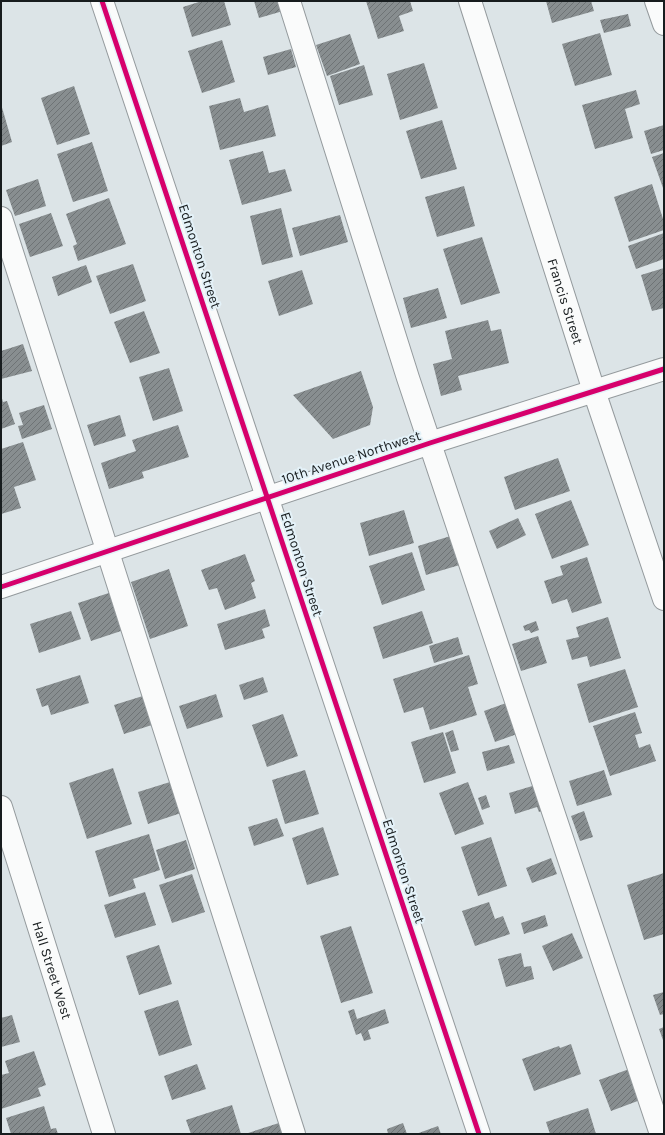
<svg xmlns="http://www.w3.org/2000/svg" width="665" height="1135" font-family="Karla,sans-serif">
	<style>
		.building { fill: url(#building-hatch) }
		.lines { fill: none; stroke-linecap: round; stroke-linejoin: round }
		.minor-casing { stroke: #949a9d; stroke-width: 24 }
		.minor { stroke: #fafbfb; stroke-width: 22 }
		.cycleway-casing { stroke: #e4f2f9; stroke-width: 8 }
		.cycleway { stroke: #d6006c; stroke-width: 5 }
		.labels { text-anchor: middle; stroke-width: 4; stroke-linejoin: round; paint-order: stroke }
		.street-label { font-size: 14px; fill: #171c1e; stroke: #e4f2f9 }
	</style>
	<defs>
		<pattern id="building-hatch" width="6" height="6" patternUnits="userSpaceOnUse"><rect width="6" height="6" fill="#888e90"/><path d="M-1 1l2-2M0 6l6-6M5 7l2-2" fill="none" stroke="#6e7375"/></pattern>
	</defs>
	<rect width="100%" height="100%" fill="#dce4e7"/>
	<path class="building" d="M202,1H224L231,25L192,37L183,7Z
		M254,1H280L283,11L259,18Z
		M366,1H410L413,11L399,16L404,31L378,39Z
		M546,1H591L594,11L552,23Z
		M628,14L631,26L604,33L600,20Z
		M600,33L612,75L575,86L562,44Z
		M350,34L360,64L327,76L316,45Z
		M222,40L235,82L202,93L188,51Z
		M291,49L296,67L268,75L263,57Z
		M424,63L438,108L400,120L387,74Z
		M364,65L373,95L339,105L330,76Z
		M74,86L90,134L57,145L41,98Z
		M636,90L640,104L625,109L633,138L595,149L582,105Z
		M240,98L244,112L268,105L276,136L220,150L209,106Z
		M1,104L12,142L1,146Z
		M442,120L457,169L421,179L406,131Z
		M664,125V150L651,154L644,131Z
		M92,142L108,191L73,202L57,154Z
		M263,151L269,173L285,169L292,191L242,205L229,160Z
		M664,153V187L663,188L652,157Z
		M38,179L46,206L15,216L6,190Z
		M652,184L664,222V230L629,242L614,197Z
		M464,186L475,226L437,237L425,197Z
		M109,198L126,244L78,261L73,246L77,244L66,214Z
		M281,208L293,257L262,265L250,216Z
		M51,213L63,246L30,257L19,224Z
		M340,215L348,242L300,256L292,228Z
		M664,233V259L636,269L628,246Z
		M482,237L500,293L461,305L443,249Z
		M133,264L146,301L110,314L96,276Z
		M86,265L92,282L58,296L52,277Z
		M664,268V308L652,311L641,275Z
		M302,270L313,304L279,316L268,281Z
		M438,288L447,318L411,328L403,298Z
		M144,311L160,353L130,363L114,322Z
		M488,320L491,331L501,329L509,363L458,376L462,390L441,396L433,364L452,359L445,331Z
		M23,344L32,371L1,379V351Z
		M169,368L183,411L153,421L139,377Z
		M361,371L373,407L370,425L333,439L293,395Z
		M1,395L3,402L7,401L15,424L1,429Z
		M44,405L52,429L22,439L18,426L23,425L19,413Z
		M120,415L126,436L94,446L87,425Z
		M178,425L189,457L142,472L144,478L109,489L101,463L136,451L132,440Z
		M23,442L36,480L14,487L21,508L1,514V449Z
		M558,458L570,491L515,510L504,477Z
		M571,500L589,545L552,559L535,514Z
		M404,510L414,543L369,556L360,523Z
		M518,518L526,535L497,549L489,531Z
		M454,535L463,564L426,575L418,546Z
		M412,552L425,590L382,605L369,566Z
		M245,554L255,581L251,583L256,598L225,610L217,588L209,590L201,570Z
		M587,557L602,603L572,613L567,599L552,604L544,581L563,575L560,566Z
		M169,569L188,626L150,639L131,582Z
		M112,592L124,630L91,641L78,603Z
		M265,609L270,626L262,629L265,638L225,650L217,624Z
		M71,611L81,639L39,653L30,624Z
		M422,611L433,643L383,659L373,627Z
		M608,617L621,658L590,667L587,656L572,660L566,640L579,637L576,627Z
		M536,621L539,630L531,633L529,630L525,631L523,626Z
		M538,636L547,663L521,671L512,644Z
		M458,637L463,654L434,663L429,646Z
		M469,655L478,684L468,687L477,715L430,730L423,707L404,713L393,679Z
		M625,669L638,707L589,723L577,684Z
		M80,675L89,703L51,715L48,705L42,707L36,689Z
		M263,677L268,692L244,700L239,685Z
		M216,694L223,717L187,729L179,706Z
		M146,695L155,724L124,734L114,705Z
		M509,702L520,733L495,742L484,711Z
		M635,712L642,733L635,735L639,748L650,744L656,761L610,776L593,726Z
		M283,714L298,756L267,767L252,725Z
		M453,730L459,750L451,752L445,733Z
		M443,732L456,773L424,783L411,742Z
		M509,745L515,763L487,771L482,752Z
		M113,768L132,824L87,839L69,783Z
		M305,770L319,814L285,824L272,780Z
		M604,770L612,795L577,806L569,781Z
		M170,782L181,813L148,824L138,792Z
		M468,782L484,824L455,835L439,793Z
		M539,784L547,810L539,812L537,807L515,814L509,793Z
		M486,795L490,807L482,810L478,798Z
		M584,811L593,837L580,841L571,816Z
		M277,818L284,836L254,846L248,827Z
		M323,827L339,875L307,885L292,838Z
		M149,834L160,870L133,879L136,888L109,897L95,851Z
		M491,837L507,886L478,896L461,847Z
		M186,840L195,869L165,879L156,850Z
		M551,858L557,874L532,883L526,868Z
		M664,873V934L644,940L627,885Z
		M192,874L205,912L172,923L159,885Z
		M145,892L156,925L115,938L104,905Z
		M489,902L495,919L503,916L510,934L475,946L462,911Z
		M545,915L548,926L524,934L521,923Z
		M351,926L373,993L341,1003L320,936Z
		M572,933L583,958L553,971L542,946Z
		M159,945L172,984L139,995L126,956Z
		M521,953L524,967L531,966L534,979L506,987L498,959Z
		M664,992V1014L660,1015L653,995Z
		M178,1000L192,1045L159,1056L144,1011Z
		M354,1009L357,1019L385,1009L389,1023L368,1030L371,1039L364,1041L361,1033L356,1035L348,1011Z
		M12,1015L20,1042L1,1047V1018Z
		M664,1027V1043L659,1029Z
		M571,1044L581,1074L534,1091L522,1059L559,1046L560,1048Z
		M34,1051L46,1085L38,1088L41,1096L1,1109V1075L9,1073L5,1061Z
		M197,1064L206,1089L172,1100L164,1076Z
		M632,1068L643,1099L611,1111L599,1080Z
		M232,1105L241,1134H191L186,1120Z
		M44,1106L51,1129L56,1128L58,1134H11L6,1118Z
		M588,1108L596,1134H550L546,1122Z
		M282,1122L286,1134H245Z
		M403,1123L407,1134H388L387,1129Z
		M438,1126L441,1134H416Z"/>
	<g class="lines">
		<defs>
			<g id="minor">
				<path d="M102,1L479,1134"/>
				<path d="M289,1L408,378L661,1134"/>
				<path id="s1" d="M470,1L594,391L664,599"/>
				<path d="M656,1L664,24"/>
				<path d="M1,218L294,1134"/>
				<path d="M1,587L430,443L664,369"/>
				<path id="s2" d="M1,807L104,1134"/>
			</g>
		</defs>
		<use href="#minor" class="minor-casing"/>
		<use href="#minor" class="minor"/>
		<defs>
			<path id="cycleway" d="M102,1L479,1134
				M1,587L430,443L664,369"/>
		</defs>
		<use href="#cycleway" class="cycleway-casing"/>
		<use href="#cycleway" class="cycleway"/>
	</g>
	<g class="labels">
		<g class="street-label">
			<text transform="translate(200 256) rotate(72)" y="5">Edmonton Street</text>
			<text dy="5" stroke="none"><textPath href="#s1" startOffset="315">Francis Street</textPath></text>
			<text transform="translate(351 457) rotate(-18)" y="5">10th Avenue Northwest</text>
			<text transform="translate(302 564) rotate(72)" y="5">Edmonton Street</text>
			<text transform="translate(404 871) rotate(72)" y="5">Edmonton Street</text>
			<text dy="5" stroke="none"><textPath href="#s2" startOffset="171">Hall Street West</textPath></text>
		</g>
	</g>
	<rect width="665" height="1135" fill="none" stroke="#171c1e" stroke-width="4"/>
</svg>
